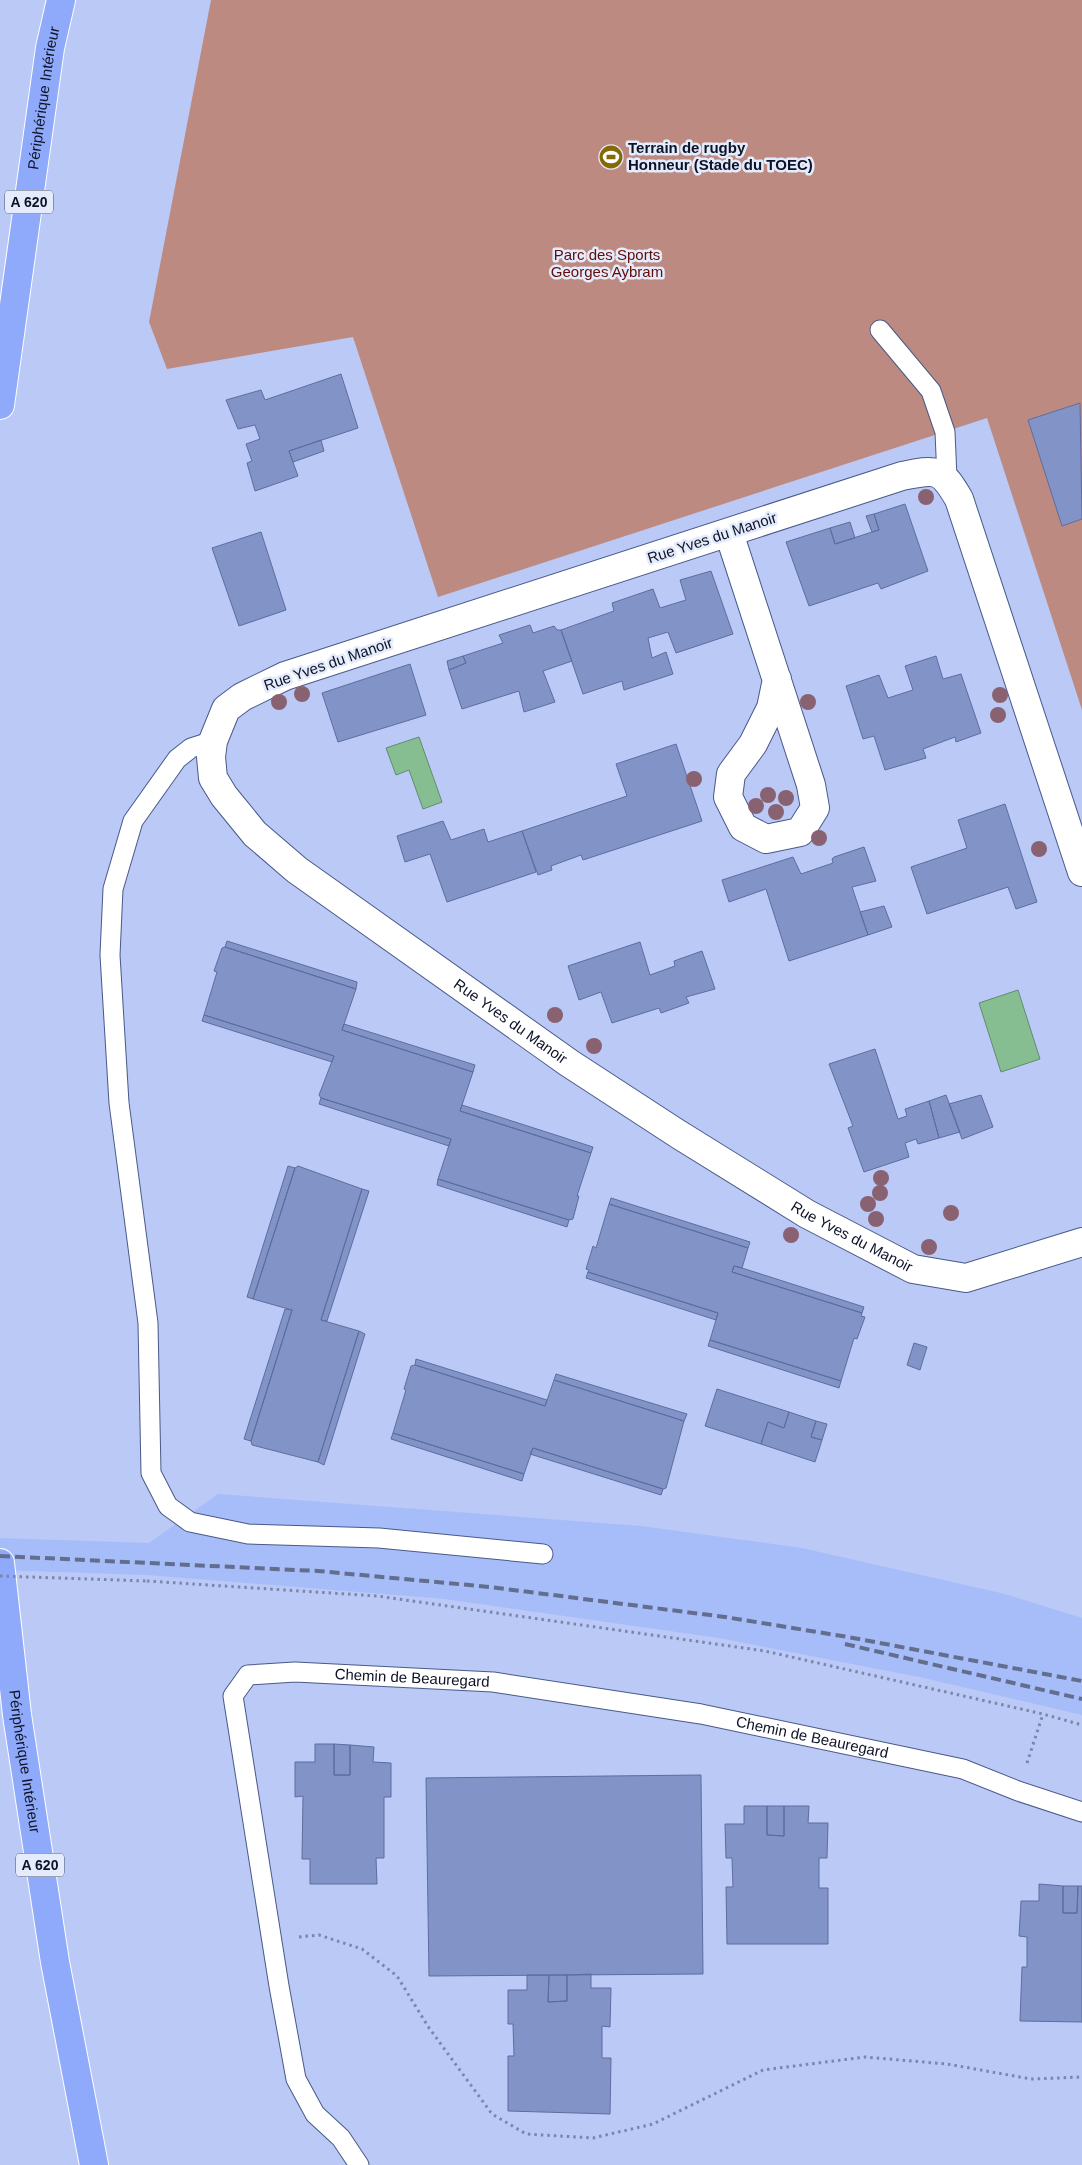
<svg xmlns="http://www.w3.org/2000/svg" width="1082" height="2165" font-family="Arial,sans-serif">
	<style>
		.built { fill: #a7bdfa }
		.green { fill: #bd8a81 }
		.water { fill: #86be91; stroke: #628b71 }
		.building { fill: #8293c8; stroke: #5d6d9f }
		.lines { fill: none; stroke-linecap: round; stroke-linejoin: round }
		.lane-casing { stroke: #495989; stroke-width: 21 }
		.street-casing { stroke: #495989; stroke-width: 30 }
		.highway-casing { stroke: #fff; stroke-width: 30 }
		.path { stroke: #7a86aa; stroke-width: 3; stroke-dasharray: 2.5 4; stroke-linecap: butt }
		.lane { stroke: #fff; stroke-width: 19 }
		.street { stroke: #fff; stroke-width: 28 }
		.highway { stroke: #90aafb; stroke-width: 28 }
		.rail { stroke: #636d8d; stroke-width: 4; stroke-dasharray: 10 5; stroke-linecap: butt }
		.path-bridge { stroke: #7a86aa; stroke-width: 3; stroke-dasharray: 2.5 4; stroke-linecap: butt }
		.tree { fill: #896272 }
		.labels { text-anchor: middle; stroke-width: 5; stroke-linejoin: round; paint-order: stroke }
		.shield { fill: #e4ebfc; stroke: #4e5466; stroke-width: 1 }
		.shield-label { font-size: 14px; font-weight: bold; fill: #0d1326 }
		.street-label { font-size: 15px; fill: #0d1326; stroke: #e4ebfc }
		.poi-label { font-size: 15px; font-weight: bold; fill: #0d1326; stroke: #e4ebfc; text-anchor: start }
		.park-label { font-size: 15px; fill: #610d06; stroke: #e4ebfc }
	</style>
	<rect width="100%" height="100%" fill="#bac9f6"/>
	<path class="built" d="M218,1494L641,1526L802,1548L1005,1594L1082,1618V1715L924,1678L719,1638L445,1599L147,1575L0,1570V1538L149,1543Z"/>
	<path class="green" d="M211,0H1082V710L987,418L438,597L353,337L167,369L149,322Z"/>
	<path class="water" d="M419,737L442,802L423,809L409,770L396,775L386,748Z
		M1018,990L1040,1059L1001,1072L979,1003Z"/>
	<path class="building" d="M341,374L358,428L289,451L298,476L255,491L247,463L252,461L246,444L260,439L255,425L238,429L226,400L261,390L265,400Z
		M1080,403L1082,519L1062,526L1028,420Z
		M321,440L324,451L293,462L289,451Z
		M905,504L928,571L881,589L878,583L809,606L786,542L830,528L835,544L872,532L879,530L874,514Z
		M874,514L879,530L872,532L866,516Z
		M850,522L855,538L835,544L830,528Z
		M261,532L286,610L239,626L212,548Z
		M711,571L733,634L676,653L668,632L648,638L652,658L666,652L673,674L624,690L622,681L583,694L561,630L614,611L612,603L653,589L660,608L686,600L680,580Z
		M530,625L533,633L554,626L557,630H561L572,661L543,671L555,702L524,712L519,691L462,709L449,670L466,663L463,656L503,643L499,635Z
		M463,656L466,663L449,670L447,661Z
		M936,656L943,679L961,674L981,733L956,742L955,737L923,749L926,758L885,770L874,736L863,739L846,686L879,675L888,698L913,690L905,666Z
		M410,664L426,715L338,742L322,693Z
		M676,744L702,821L583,860L581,855L551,866L552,870L538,875L522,831L627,796L616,764Z
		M1005,804L1037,902L1016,909L1008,887L927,914L911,867L967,848L958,820Z
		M443,821L451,840L484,829L488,842L522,831L536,872L447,902L430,854L405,862L397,836Z
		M864,847L876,881L852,887L868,935L789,961L766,889L729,902L722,880L793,857L801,874L833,863L832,859L834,857Z
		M884,906L892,927L868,935L860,912Z
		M227,941L357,982L356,989L225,947Z
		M640,942L650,975L675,966L674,961L702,951L715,989L686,997L689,1003L661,1013L659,1008L612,1023L601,992L579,1000L568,966Z
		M225,947L356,989L342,1030L473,1072L460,1111L591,1153L577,1196H579L573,1219L569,1220L438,1179L451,1139L321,1098L319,1095L334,1056L204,1015L217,972L214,971L222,948Z
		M204,1015L334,1056L332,1062L202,1021Z
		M344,1024L475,1065L473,1072L342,1030Z
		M875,1049L898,1119L907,1116L905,1109L929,1101L939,1138L918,1144L916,1139L905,1143L909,1157L864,1172L848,1128L853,1126L829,1064Z
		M946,1095L960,1132L939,1138L929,1101Z
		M981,1095L993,1127L962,1139L949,1104Z
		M321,1098L451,1139L449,1146L319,1104Z
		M462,1105L593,1147L591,1153L460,1111Z
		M288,1166L295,1168L253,1299L247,1297Z
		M298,1166L362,1189L321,1320L359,1331L318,1462L252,1445L251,1441L292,1310L253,1299L295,1168Z
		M438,1179L569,1220L567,1227L437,1185Z
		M362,1189L369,1191L327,1321L321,1320Z
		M611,1198L750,1242L748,1248L609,1204Z
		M609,1204L748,1248L742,1268L734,1266L732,1272L862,1313L861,1316L865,1317L857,1339L854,1338L841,1381L710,1340L718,1313L588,1272L589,1270L586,1269L593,1246L596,1248Z
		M734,1266L742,1268L864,1307L862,1313L732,1272Z
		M588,1272L718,1313L716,1320L586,1278Z
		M285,1309L292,1310L251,1441L244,1439Z
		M359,1331L365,1334L324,1465L318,1462Z
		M710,1340L841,1381L839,1388L708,1346Z
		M914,1343L927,1347L920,1370L907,1365Z
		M416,1359L547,1400L545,1406L415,1365Z
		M415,1365L545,1406L554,1380L684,1421L666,1488L663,1489L533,1448L524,1474L393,1433L406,1390L404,1389L411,1366Z
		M556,1374L687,1414L684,1421L554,1380Z
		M717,1389L789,1412L784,1428L768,1422L761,1444L705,1426Z
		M789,1412L816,1421L811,1437L822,1440L815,1462L761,1444L768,1422L784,1428Z
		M816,1421L827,1424L822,1440L811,1437Z
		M393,1433L524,1474L522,1481L391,1439Z
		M533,1448L663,1489L661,1495L530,1454Z
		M315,1744H334V1775H350V1745L374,1747L373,1762L391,1763V1797H384V1858H376L377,1884H310V1859H302L303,1796L295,1797V1762H315Z
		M334,1744L350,1745V1775H334Z
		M701,1775L703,1974L429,1976L426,1778Z
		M744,1806H767V1835L784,1836V1806H809L808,1823H828L827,1858H819V1888H828V1944H727L726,1887H733L732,1858H726L725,1824H744Z
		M767,1806H784V1836L767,1835Z
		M1039,1884L1063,1886V1913H1077L1078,1886H1082V2022L1020,2021L1022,1967H1027V1937L1019,1936L1021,1901H1039Z
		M1063,1886H1078L1077,1913H1063Z
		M591,1974V1988H611L610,2027L602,2026V2058H611L610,2114L508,2111V2056H514L513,2024H508V1990H527V1975H549L548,2002L567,2001V1975Z
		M549,1975H567V2001L548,2002Z"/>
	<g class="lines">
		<defs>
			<g id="lane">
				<path d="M880,330L931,391L945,432L947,478"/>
				<path d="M213,741L191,748L177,759L133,821L113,889L110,955L119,1103L148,1323L151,1473L168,1506L190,1522L248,1534L379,1538L543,1554"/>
				<path id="s1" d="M359,2165L341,2138L315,2114L296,2079L279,1986L233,1696L248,1675L295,1672L493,1682L701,1714L963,1769L1018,1791L1082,1812"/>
			</g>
			<g id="street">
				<path d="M729,533L811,785L815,808L800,832L766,839L743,827L728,797L731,774L753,744L771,708L777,679"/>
				<path id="s2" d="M1082,872L959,499C941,468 937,469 902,476L285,676L242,697L226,709L213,741L211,757L213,778L224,796L255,834L297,870L569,1063L678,1134L807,1214L913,1269L966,1278L1082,1242"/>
			</g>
			<g id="highway">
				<path id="s3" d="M0,405L50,48L61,0"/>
				<path id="s4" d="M0,1563L17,1715L55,1962L94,2165"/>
			</g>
		</defs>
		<use href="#lane" class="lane-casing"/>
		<use href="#street" class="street-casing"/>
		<use href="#highway" class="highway-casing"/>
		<path class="path" d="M147,1581L377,1596L765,1651L1043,1714L1082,1725
			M1027,1763L1043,1714
			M299,1937L319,1935L362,1949L397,1976L429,2028L492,2114L526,2134L593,2138L653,2124L763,2070L865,2057L947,2064L1031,2079L1082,2077"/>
		<use href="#lane" class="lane"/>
		<use href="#street" class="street"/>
		<use href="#highway" class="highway"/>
		<path class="rail" d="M0,1556L318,1571L490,1587L725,1617L848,1637L1082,1681
			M845,1644L1082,1699"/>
		<path class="path-bridge" d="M0,1576L147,1581"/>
	</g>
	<g class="tree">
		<circle cx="926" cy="497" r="8"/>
		<circle cx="302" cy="694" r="8"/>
		<circle cx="1000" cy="695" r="8"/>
		<circle cx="279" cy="702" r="8"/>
		<circle cx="808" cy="702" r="8"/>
		<circle cx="998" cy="715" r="8"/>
		<circle cx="694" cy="779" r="8"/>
		<circle cx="768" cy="795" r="8"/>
		<circle cx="786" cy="798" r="8"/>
		<circle cx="756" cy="806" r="8"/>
		<circle cx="776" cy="812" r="8"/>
		<circle cx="819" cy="838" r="8"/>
		<circle cx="1039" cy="849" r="8"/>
		<circle cx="555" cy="1015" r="8"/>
		<circle cx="594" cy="1046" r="8"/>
		<circle cx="881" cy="1178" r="8"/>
		<circle cx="880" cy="1193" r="8"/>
		<circle cx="868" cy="1204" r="8"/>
		<circle cx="951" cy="1213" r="8"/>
		<circle cx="876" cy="1219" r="8"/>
		<circle cx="791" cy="1235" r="8"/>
		<circle cx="929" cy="1247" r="8"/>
	</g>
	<defs>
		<symbol id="stadium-disc" viewBox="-11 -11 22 22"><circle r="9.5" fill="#856904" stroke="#e4ebfc"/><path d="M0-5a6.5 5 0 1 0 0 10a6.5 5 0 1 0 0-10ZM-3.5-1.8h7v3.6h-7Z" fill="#fff"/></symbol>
	</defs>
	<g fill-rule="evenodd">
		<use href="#stadium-disc" x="597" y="143" width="28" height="28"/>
	</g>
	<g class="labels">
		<g class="shield">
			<rect x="5" y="190.5" width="48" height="23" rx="4"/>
			<rect x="16" y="1853.5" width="48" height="23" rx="4"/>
		</g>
		<g class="shield-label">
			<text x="29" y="207">A 620</text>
			<text x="40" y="1870">A 620</text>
		</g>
		<g class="street-label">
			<text dy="5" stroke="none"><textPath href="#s3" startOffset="310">Périphérique Intérieur</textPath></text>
			<text transform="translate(712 538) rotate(-18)" y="5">Rue Yves du Manoir</text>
			<text transform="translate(328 664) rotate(-19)" y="5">Rue Yves du Manoir</text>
			<text dy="5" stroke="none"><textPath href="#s2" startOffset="1638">Rue Yves du Manoir</textPath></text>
			<text dy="5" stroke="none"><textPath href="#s2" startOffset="2042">Rue Yves du Manoir</textPath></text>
			<text dy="5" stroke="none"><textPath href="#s1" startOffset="686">Chemin de Beauregard</textPath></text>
			<text dy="5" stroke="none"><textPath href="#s1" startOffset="1091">Chemin de Beauregard</textPath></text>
			<text dy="5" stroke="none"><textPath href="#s4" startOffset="200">Périphérique Intérieur</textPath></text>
		</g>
		<g class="poi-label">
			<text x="628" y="153">Terrain de rugby<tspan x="628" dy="17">Honneur (Stade du TOEC)</tspan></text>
		</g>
		<g class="park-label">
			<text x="607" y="260">Parc des Sports<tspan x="607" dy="17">Georges Aybram</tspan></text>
		</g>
	</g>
</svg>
